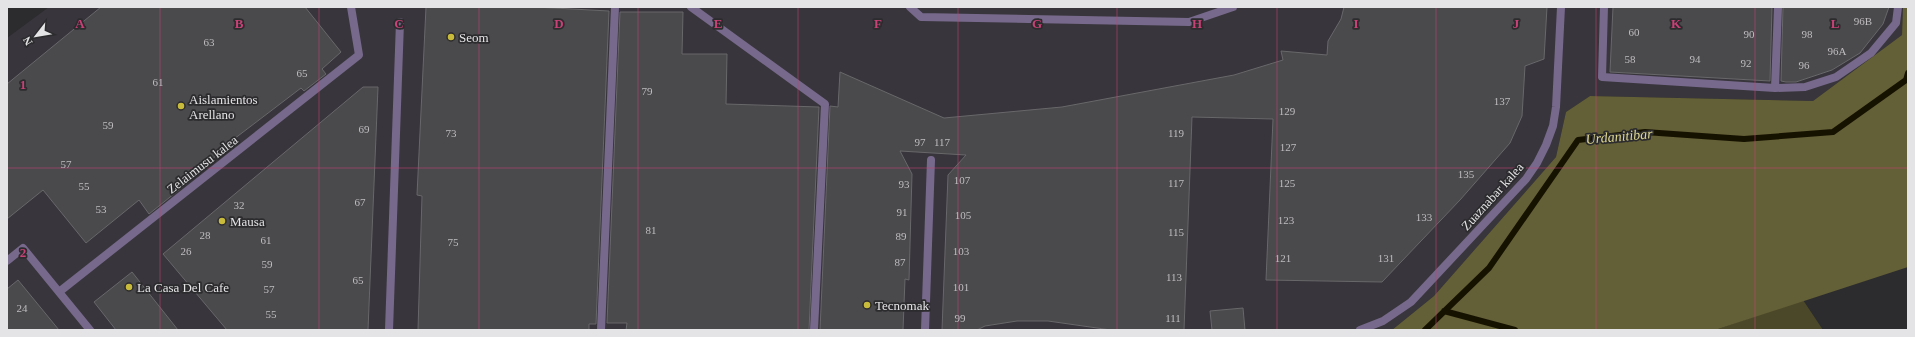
<svg xmlns="http://www.w3.org/2000/svg" width="1915" height="337" font-family="'Times New Roman',serif">
	<style>
		.built { fill: #38353c }
		.green { fill: #4b482a }
		.forest { fill: #635f36 }
		.lines { fill: none; stroke-linecap: round; stroke-linejoin: round }
		.stream { stroke: #161200; stroke-width: 6 }
		.building { fill: #4a494c; stroke: #686769 }
		.lane { stroke: #77698b; stroke-width: 8 }
		.street { stroke: #77698b; stroke-width: 8 }
		.grid { fill: none; stroke: #c94177; stroke-width: 1; stroke-opacity: 0.55 }
		.poi-dot { fill: #c8bb3b; stroke: #2c2b2e; stroke-width: 1.5 }
		.labels { text-anchor: middle; stroke-width: 3.5; stroke-linejoin: round; paint-order: stroke }
		.number-label { font-size: 11px; fill: #bebcbf }
		.poi-label { font-size: 13px; fill: #e4e3e5; stroke: #2c2b2e; text-anchor: start }
		.street-label { font-size: 13px; fill: #e4e3e5; stroke: #2c2b2e }
		.water-label { font-size: 14px; font-style: italic; fill: #ded792; stroke: #2c2b2e }
		.grid-label { font-size: 13px; text-anchor: middle; font-weight: bold; fill: #c94177; stroke: #2c2b2e; stroke-width: 3.5; stroke-linejoin: round; paint-order: stroke }
	</style>
	<rect width="100%" height="100%" fill="#2c2b2e"/>
	<path class="built" d="M49,7H1903L1902,35L1813,101L1590,96L1566,112L1556,157L1434,296L1392,330H7V38Z"/>
	<path class="green" d="M1803,300L1823,330H1715Z"/>
	<path class="forest" d="M1903,7H1908V267L1715,330H1392L1434,296L1556,157L1566,112L1590,96L1813,101L1902,35Z"/>
	<g class="lines">
		<path class="stream" d="M1444,311L1515,330
			M1425,330L1489,268L1578,140L1645,132L1744,139L1833,132L1906,80L1908,73"/>
	</g>
	<path class="building" d="M101,7H305L341,52L322,69L326,74L304,91L301,88L234,139L194,176L195,177L149,214L139,200L86,243L43,190L7,219V84Z
		M426,7H535L609,11L596,324H589V330H418L422,196L417,195Z
		M1344,7H1547L1544,59L1525,66L1522,116L1510,143L1460,200L1382,282L1266,280L1273,119L1192,117L1184,330H1111L1048,321H1017L985,326L977,330H942L948,175L966,155L900,151L912,174L909,280L905,279L903,330H820L830,106L838,107L840,72L944,118L1062,107L1234,75L1283,60L1281,51L1327,55L1328,41L1341,19Z
		M1613,7H1772L1770,81L1610,72Z
		M1783,7H1889L1883,24L1860,53L1832,70L1796,82H1786L1781,81Z
		M620,12H683L682,54H727L726,104L819,107L809,330H626L627,323H607Z
		M363,87H378L368,330H227L163,254Z
		M132,272L178,330H116L94,302Z
		M18,280L59,330H7V289Z
		M1243,308L1245,330H1212L1210,311Z"/>
	<g class="lines">
		<path class="lane" d="M691,7L825,104L814,330
			M1604,7L1602,77L1775,88L1805,87L1836,77L1871,53L1896,23L1898,7
			M1775,88L1778,7
			M7,261L23,248L90,330
			M59,292L359,55L351,7
			M389,330L400,22
			M601,330L615,7
			M925,330L931,160"/>
		<path class="street" d="M910,7L921,17L1189,22L1233,7
			M1360,330L1383,321L1411,302L1526,179L1537,163L1546,145L1553,126L1556,107L1561,7"/>
	</g>
	<path class="grid" d="M160,7V330M319,7V330M479,7V330M638,7V330M798,7V330M958,7V330M1117,7V330M1277,7V330M1436,7V330M1596,7V330M1755,7V330M7,168H1908"/>
	<g class="poi-dot">
		<circle cx="451" cy="37" r="4"/>
		<circle cx="181" cy="106" r="4"/>
		<circle cx="222" cy="221" r="4"/>
		<circle cx="129" cy="287" r="4"/>
		<circle cx="867" cy="305" r="4"/>
	</g>
	<g class="labels">
		<g class="number-label">
			<text x="1863" y="25">96B</text>
			<text x="1634" y="36">60</text>
			<text x="1749" y="38">90</text>
			<text x="1807" y="38">98</text>
			<text x="209" y="46">63</text>
			<text x="1837" y="55">96A</text>
			<text x="1630" y="63">58</text>
			<text x="1695" y="63">94</text>
			<text x="1746" y="67">92</text>
			<text x="1804" y="69">96</text>
			<text x="302" y="77">65</text>
			<text x="158" y="86">61</text>
			<text x="647" y="95">79</text>
			<text x="1502" y="105">137</text>
			<text x="1287" y="115">129</text>
			<text x="108" y="129">59</text>
			<text x="364" y="133">69</text>
			<text x="451" y="137">73</text>
			<text x="1176" y="137">119</text>
			<text x="920" y="146">97</text>
			<text x="942" y="146">117</text>
			<text x="1288" y="151">127</text>
			<text x="66" y="168">57</text>
			<text x="1466" y="178">135</text>
			<text x="962" y="184">107</text>
			<text x="1176" y="187">117</text>
			<text x="1287" y="187">125</text>
			<text x="904" y="188">93</text>
			<text x="84" y="190">55</text>
			<text x="360" y="206">67</text>
			<text x="239" y="209">32</text>
			<text x="101" y="213">53</text>
			<text x="902" y="216">91</text>
			<text x="963" y="219">105</text>
			<text x="1424" y="221">133</text>
			<text x="1286" y="224">123</text>
			<text x="651" y="234">81</text>
			<text x="1176" y="236">115</text>
			<text x="205" y="239">28</text>
			<text x="901" y="240">89</text>
			<text x="266" y="244">61</text>
			<text x="453" y="246">75</text>
			<text x="186" y="255">26</text>
			<text x="961" y="255">103</text>
			<text x="1283" y="262">121</text>
			<text x="1386" y="262">131</text>
			<text x="900" y="266">87</text>
			<text x="267" y="268">59</text>
			<text x="1174" y="281">113</text>
			<text x="358" y="284">65</text>
			<text x="961" y="291">101</text>
			<text x="269" y="293">57</text>
			<text x="22" y="312">24</text>
			<text x="271" y="318">55</text>
			<text x="960" y="322">99</text>
			<text x="1173" y="322">111</text>
		</g>
		<g class="poi-label">
			<text x="459" y="42">Seom</text>
			<text x="189" y="104">Aislamientos<tspan x="189" dy="15">Arellano</tspan></text>
			<text x="230" y="226">Mausa</text>
			<text x="137" y="292">La Casa Del Cafe</text>
			<text x="875" y="310">Tecnomak</text>
		</g>
		<g class="street-label">
			<text transform="translate(202 164) rotate(-38)" y="5">Zelaimusu kalea</text>
			<text transform="translate(1492 196) rotate(-48)" y="5">Zuaznabar kalea</text>
		</g>
		<g class="water-label">
			<text transform="translate(1619 136) rotate(-5)" y="5">Urdanitibar</text>
		</g>
	</g>
	<g class="grid-label">
		<text x="80" y="28">A</text>
		<text x="239" y="28">B</text>
		<text x="399" y="28">C</text>
		<text x="559" y="28">D</text>
		<text x="718" y="28">E</text>
		<text x="878" y="28">F</text>
		<text x="1037" y="28">G</text>
		<text x="1197" y="28">H</text>
		<text x="1356" y="28">I</text>
		<text x="1516" y="28">J</text>
		<text x="1676" y="28">K</text>
		<text x="1835" y="28">L</text>
		<text x="23" y="89">1</text>
		<text x="23" y="257">2</text>
	</g>
	<rect width="1915" height="337" fill="none" stroke="#e4e3e5" stroke-width="16"/>
	<g transform="translate(36 36) rotate(239)" stroke="#2c2b2e" stroke-width="3" paint-order="stroke">
	<path d="M0-3L7 15L0 10L-7 15Z" fill="#e4e3e5"/>
	<text y="-6" font-size="11" font-weight="bold" text-anchor="middle" fill="#e4e3e5">N</text>
	</g>
</svg>
